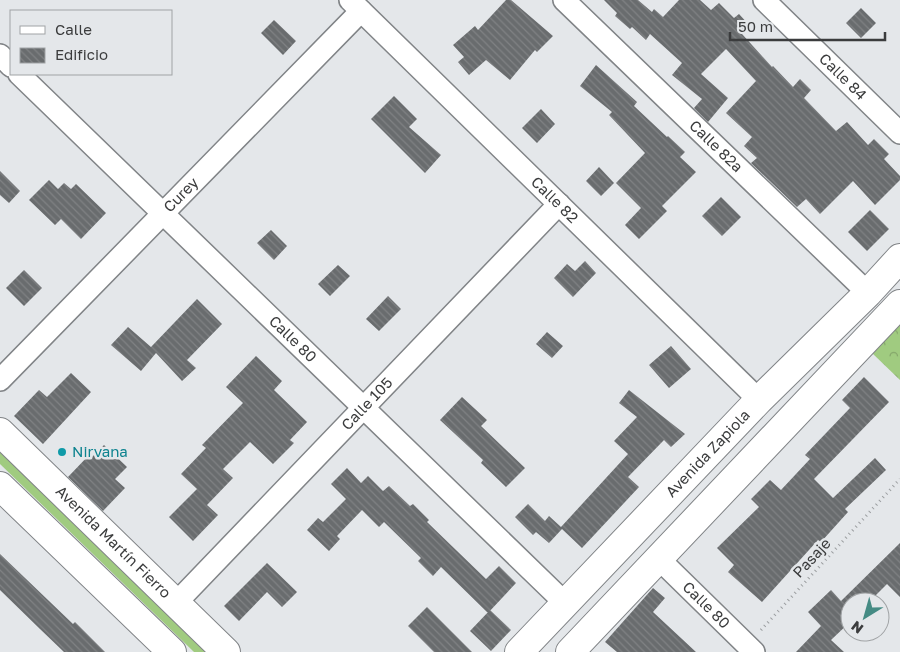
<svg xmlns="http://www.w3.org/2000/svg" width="900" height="652" font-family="'Golos Text',sans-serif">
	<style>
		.grass { fill: #a0cb80 }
		.park { fill: url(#park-crowns) }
		.building { fill: url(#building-back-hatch) }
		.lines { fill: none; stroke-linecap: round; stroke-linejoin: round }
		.minor-casing { stroke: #818487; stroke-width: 24 }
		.secondary-casing { stroke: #818487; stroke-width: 30 }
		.path { stroke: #9b9ea0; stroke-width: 3; stroke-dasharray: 1 4; stroke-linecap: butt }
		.minor { stroke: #fff; stroke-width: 21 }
		.secondary { stroke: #fff; stroke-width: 28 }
		.culture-dot { fill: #0f9aa8; stroke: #e4e7ea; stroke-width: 2 }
		.labels { text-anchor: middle; stroke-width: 5; stroke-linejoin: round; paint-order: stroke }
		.street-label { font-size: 15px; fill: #3b3c3d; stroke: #e4e7ea }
		.culture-label { font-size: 15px; fill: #0d838f; stroke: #e4e7ea; text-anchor: start }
	</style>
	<defs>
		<pattern id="park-crowns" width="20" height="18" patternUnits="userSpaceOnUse" patternTransform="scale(1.25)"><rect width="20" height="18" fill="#a0cb80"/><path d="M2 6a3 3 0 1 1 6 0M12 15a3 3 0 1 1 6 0" fill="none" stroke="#84a66a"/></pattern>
		<pattern id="building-back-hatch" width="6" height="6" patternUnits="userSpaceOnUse" patternTransform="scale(1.25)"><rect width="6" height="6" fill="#696c6e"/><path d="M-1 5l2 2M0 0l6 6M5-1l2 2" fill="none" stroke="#808284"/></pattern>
	</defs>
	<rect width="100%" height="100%" fill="#e4e7ea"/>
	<path class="grass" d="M0,448L211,652H194L0,464Z"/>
	<path class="park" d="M900,325V380L872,353Z"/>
	<path class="building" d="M506,0H511L553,36L537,52L535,50L510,80L486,60L469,75L458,62L464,57L453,45L475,26L478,30Z
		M604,0H638L652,12L654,9L663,17L679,0H700L711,10L719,3L734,18L739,14L750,26L742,34L772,67L773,66L793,87L800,79L811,90L804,98L836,131L847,122L868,145L874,139L889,154L884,159L900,176V180L875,205L853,181L820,214L806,199L797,207L751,163L757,158L744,146L752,137L726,113L756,81L726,49L701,74L728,98L708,122L694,108L702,99L672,75L682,63L650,34L646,40L632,27L630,29L615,16L617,13Z
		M861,8L876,23L861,38L846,23Z
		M274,20L296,41L283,55L261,33Z
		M596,65L637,102L634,106L667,137L668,136L685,152L680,157L696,172L662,206L667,211L639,239L625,225L641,208L616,183L645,153L609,115L612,112L580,86Z
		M394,96L417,119L409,127L441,155L425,173L371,119Z
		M541,109L555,124L537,143L522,128Z
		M599,167L614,183L601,196L586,181Z
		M0,171L20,191L9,203L0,195Z
		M49,180L58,189L64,183L71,189L76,184L106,213L81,239L61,219L55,225L29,200Z
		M721,197L741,217L722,236L702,216Z
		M870,210L889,229L867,251L848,232Z
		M271,230L287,246L274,260L257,243Z
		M585,261L596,273L573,297L554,278L567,264L575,271Z
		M338,265L350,276L330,296L318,284Z
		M24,270L42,288L24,306L6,288Z
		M388,296L401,309L379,331L366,319Z
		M197,299L222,324L187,360L196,368L182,381L156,353L141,371L111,345L128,327L151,347Z
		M547,332L563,346L552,358L536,344Z
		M671,346L691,369L669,388L649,365Z
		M256,356L282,381L274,390L307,422L290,440L294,443L273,464L250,442L223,469L233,478L207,505L218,515L193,541L169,517L197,489L181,474L206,448L202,445L243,403L226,387Z
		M71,373L91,392L43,444L14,416L39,390L47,397Z
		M864,377L889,402L814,479L833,498L875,458L886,470L845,509L848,512L821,542L818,540L762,602L728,572L734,565L717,548L759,507L751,499L770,480L781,490L810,459L805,455L850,408L842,400Z
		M629,390L685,434L671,447L664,440L628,477L639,487L582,548L562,529L549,543L536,532L538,530L533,535L515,517L528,504L545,521L549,516L561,527L628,454L614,441L637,417L619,403Z
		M462,397L487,420L481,426L525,468L506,487L481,463L483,460L440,420Z
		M104,445L127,467L115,479L125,488L103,511L68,477L90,454L92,457Z
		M347,468L361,483L368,476L383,491L389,486L410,506L413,504L429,520L427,522L486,579L499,566L516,583L488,613L441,567L433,576L418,561L421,558L384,522L379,527L362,510L337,536L340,539L329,551L307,530L318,518L323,522L346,499L331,484Z
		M900,543V597L887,584L869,602H850V622L831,640L844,652H796L821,626L808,612L831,590L841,601Z
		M0,554L73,624L75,622L105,652H64L40,629L0,590Z
		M267,563L297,592L282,607L267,592L239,621L224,606Z
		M653,588L665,598L653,612L696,652H617L605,642Z
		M427,607L472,652H434L408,626Z
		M490,610L511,630L491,651L470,631Z"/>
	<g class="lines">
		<defs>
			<g id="minor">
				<path id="s1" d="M350,0L759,400"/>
				<path id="s2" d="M564,0L868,293"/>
				<path id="s3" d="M764,0L900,133"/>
				<path d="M0,55L11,66"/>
				<path id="s4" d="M19,74L566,604"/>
				<path id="s5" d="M0,380L361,11"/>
				<path id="s6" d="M659,559L754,652"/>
				<path id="s7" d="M176,603L559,204"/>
			</g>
			<g id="secondary">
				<path id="s8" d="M0,432L226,652"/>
				<path d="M0,486L172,652"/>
				<path id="s9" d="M519,652L759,400L868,293L900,258"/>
				<path d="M570,652L900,304"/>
			</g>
		</defs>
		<use href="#minor" class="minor-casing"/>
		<use href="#secondary" class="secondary-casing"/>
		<path class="path" d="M761,630L900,479"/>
		<use href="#minor" class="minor"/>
		<use href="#secondary" class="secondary"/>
	</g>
	<circle class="culture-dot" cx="62" cy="452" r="5"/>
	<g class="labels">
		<g class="street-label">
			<text dy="5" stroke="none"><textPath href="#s3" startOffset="110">Calle 84</textPath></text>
			<text dy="5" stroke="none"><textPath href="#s2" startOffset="211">Calle 82a</textPath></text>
			<text dy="5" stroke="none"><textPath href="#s5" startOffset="259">Curey</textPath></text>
			<text dy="5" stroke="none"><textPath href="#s1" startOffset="286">Calle 82</textPath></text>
			<text dy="5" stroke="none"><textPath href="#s4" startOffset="381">Calle 80</textPath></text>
			<text dy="5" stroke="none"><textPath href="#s7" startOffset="276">Calle 105</textPath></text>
			<text dy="5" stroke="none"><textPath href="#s9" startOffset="274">Avenida Zapiola</textPath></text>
			<text dy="5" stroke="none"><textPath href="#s8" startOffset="158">Avenida Martín Fierro</textPath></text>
			<text transform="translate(812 558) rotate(-47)" y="5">Pasaje</text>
			<text dy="5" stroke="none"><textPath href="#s6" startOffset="66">Calle 80</textPath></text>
		</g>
		<g class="culture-label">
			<text x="72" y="457">Nirvana</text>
		</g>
	</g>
	<rect x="10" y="10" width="162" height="65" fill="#e4e7ea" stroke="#a0a3a5"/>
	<rect x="20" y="26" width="25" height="8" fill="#ffffff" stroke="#a0a3a5"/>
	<text x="55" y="35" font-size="15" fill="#3b3c3d">Calle</text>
	<rect x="20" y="48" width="25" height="15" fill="url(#building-back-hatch)" stroke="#a0a3a5"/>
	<text x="55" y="60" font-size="15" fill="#3b3c3d">Edificio</text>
	<g transform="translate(865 617) rotate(217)"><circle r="24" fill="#e4e7ea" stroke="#a0a3a5"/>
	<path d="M0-4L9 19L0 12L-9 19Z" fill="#458b84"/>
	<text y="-8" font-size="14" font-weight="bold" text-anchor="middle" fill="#3b3c3d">N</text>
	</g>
	<path d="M730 32v8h155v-8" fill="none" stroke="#3b3c3d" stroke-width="2.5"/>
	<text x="738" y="32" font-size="15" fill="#3b3c3d" stroke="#e4e7ea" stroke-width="4" paint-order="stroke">50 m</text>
</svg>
